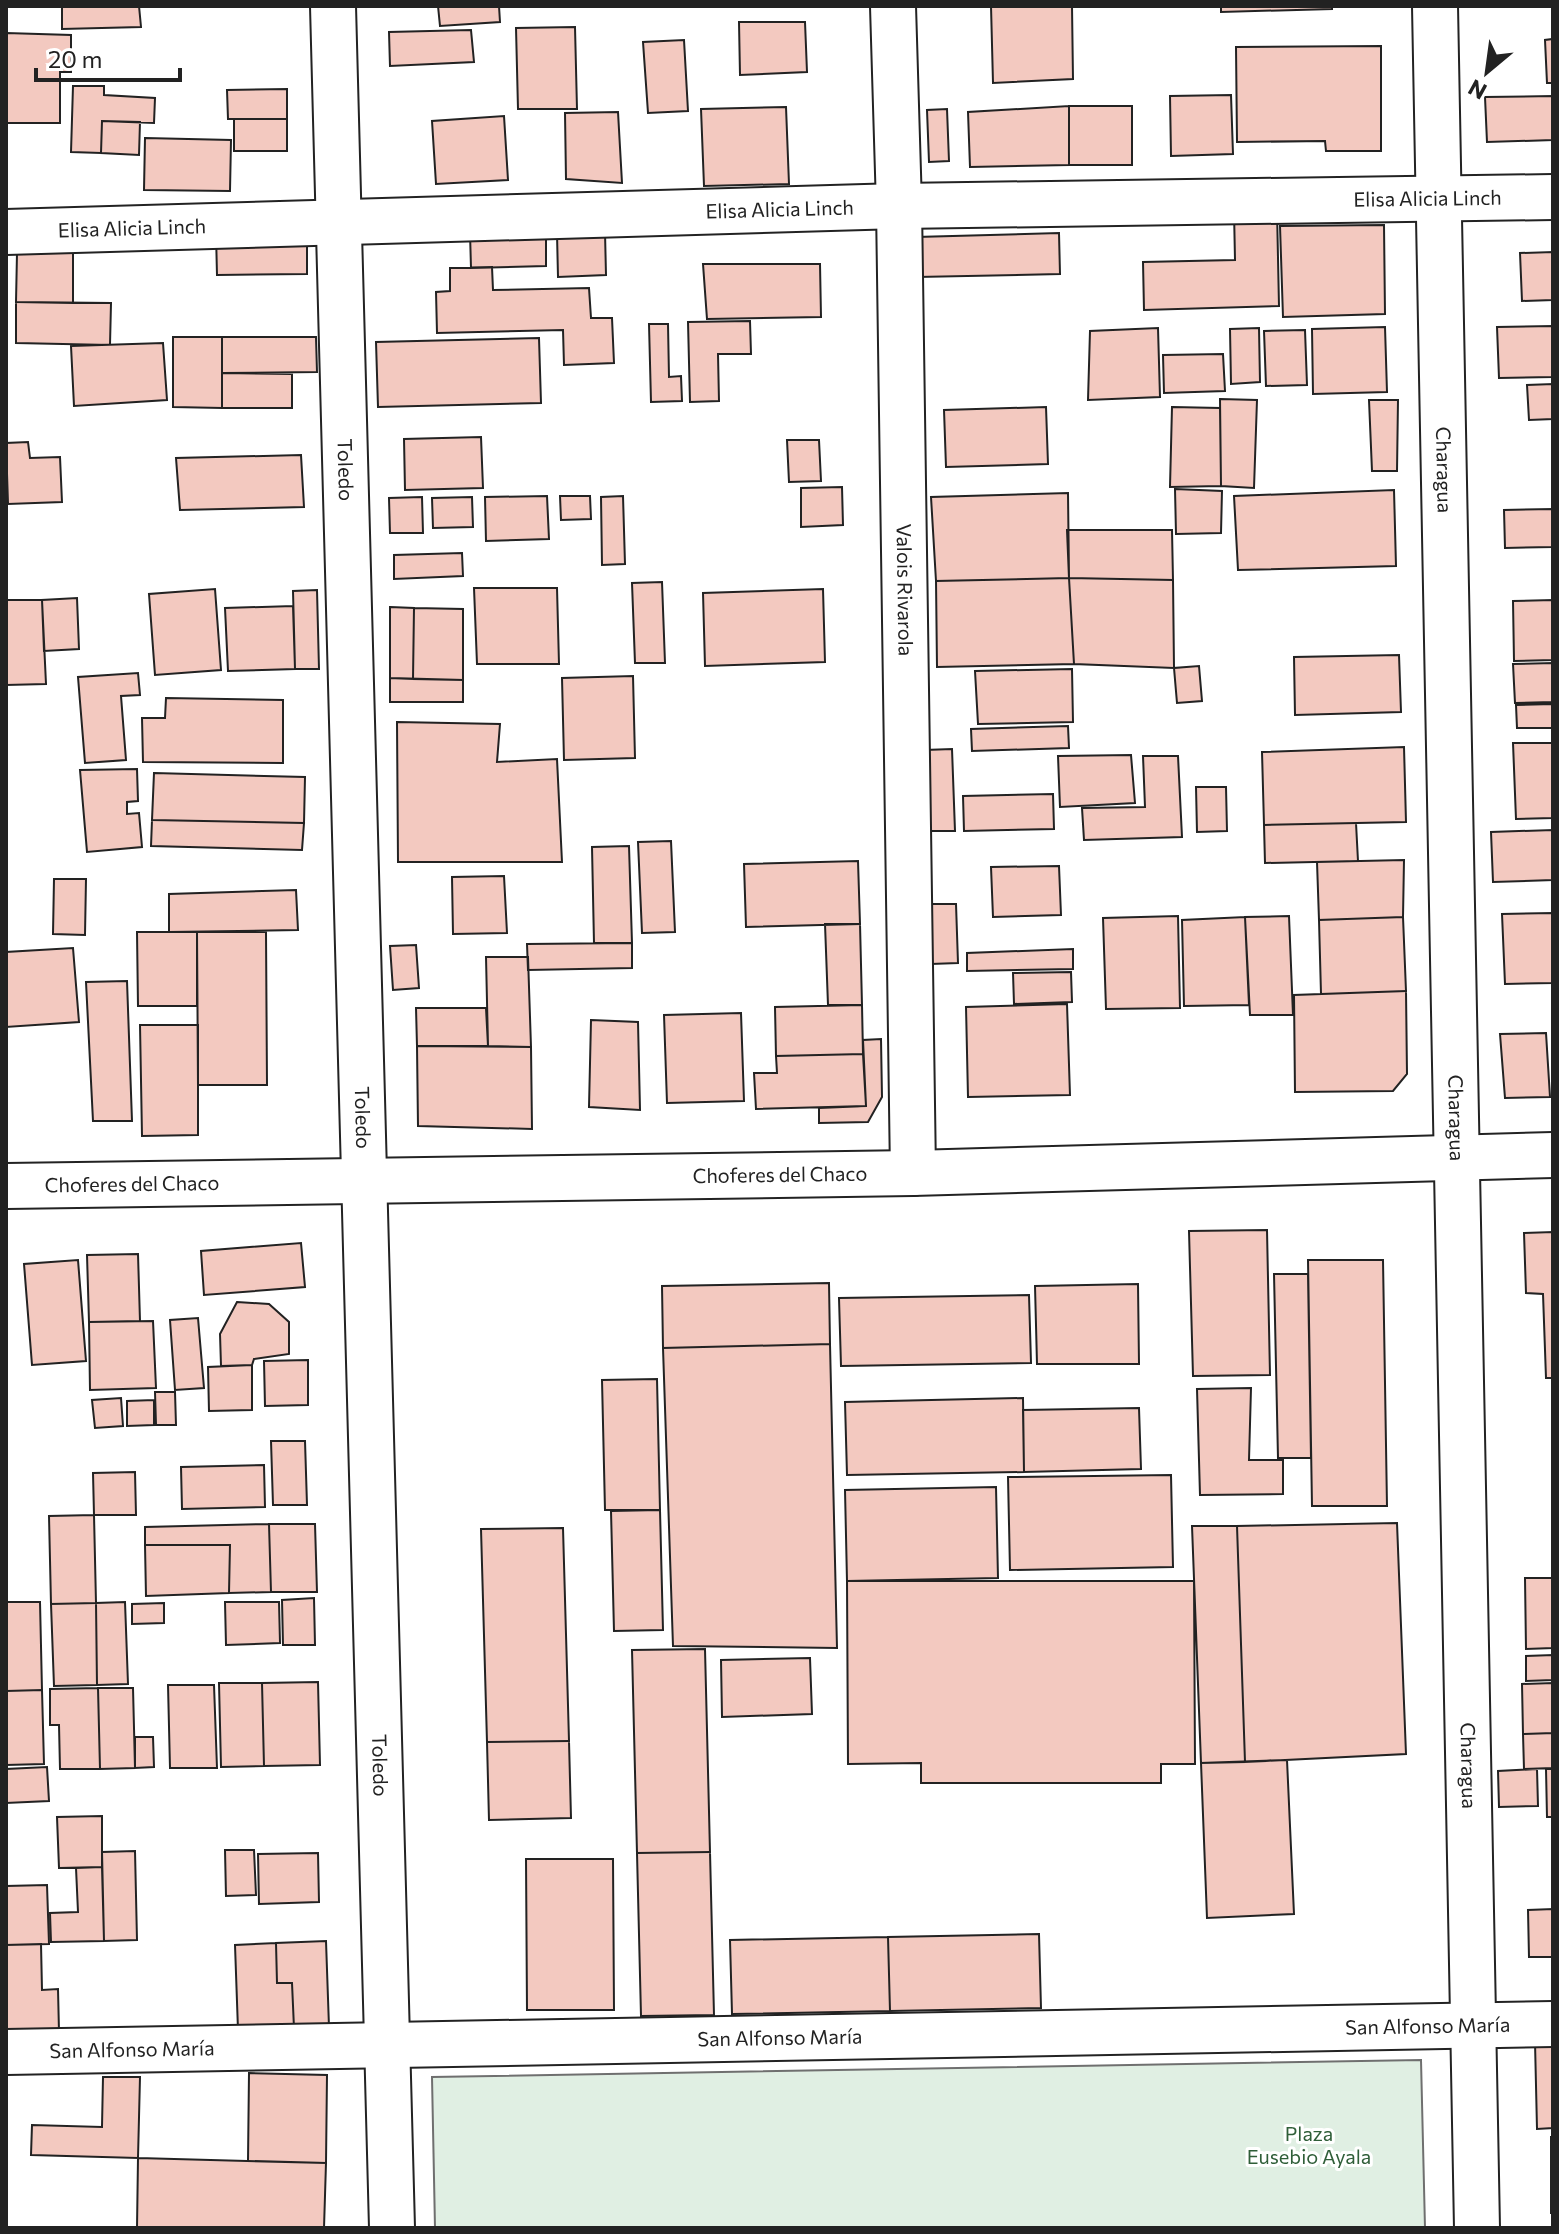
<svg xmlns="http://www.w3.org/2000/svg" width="1559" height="2234" font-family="Commissioner,sans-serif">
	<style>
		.green { fill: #e0efe3; stroke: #6f6f6f; stroke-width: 2 }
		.building { fill: #f3c9c0; stroke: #222; stroke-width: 2 }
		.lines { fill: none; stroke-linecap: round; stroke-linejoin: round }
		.minor-casing { stroke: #222; stroke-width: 48 }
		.minor { stroke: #fff; stroke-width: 44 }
		.labels { text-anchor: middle; stroke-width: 6; stroke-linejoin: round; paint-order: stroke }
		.street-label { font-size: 20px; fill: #222; stroke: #fff }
		.park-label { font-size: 20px; fill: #2f5e38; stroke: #fff }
	</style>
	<rect width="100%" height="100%" fill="#fff"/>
	<path class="green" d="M1421,2060L1425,2228H435L432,2077Z"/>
	<path class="building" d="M62,6H139L141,27L62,29Z
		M438,6H499L500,22L440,26Z
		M991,6H1072L1073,79L993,83Z
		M1221,6H1332V9L1221,12Z
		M739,22H805L807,72L740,75Z
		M575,27L577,109H518L516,28Z
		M471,30L474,62L390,66L389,32Z
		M6,33L71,35V72H60V123H6Z
		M1553,39V83H1547L1545,40Z
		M684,40L688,111L648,113L643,42Z
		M1381,46V151H1326L1325,141L1237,142L1236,47Z
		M73,86H104V95L155,98L154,123L102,121L101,153L71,152Z
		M287,89V119H228L227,90Z
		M1231,95L1233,154L1171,156L1170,96Z
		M1553,96V140L1487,142L1485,97Z
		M1069,106V165L970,167L968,112Z
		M1069,106H1132V165H1069Z
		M786,107L789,184L704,186L701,109Z
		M947,109L949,161L929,162L927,110Z
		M618,112L622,183L566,179L565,113Z
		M504,116L508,180L436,184L432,121Z
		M234,119H287V151H234Z
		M102,121L140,122L139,155L101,153Z
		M145,138L231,140L230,191L144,190Z
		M1277,210L1279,306L1144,310L1143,262L1235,260L1234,211Z
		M1384,225L1385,314L1283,317L1280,226Z
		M546,231V266L471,268L470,233Z
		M605,232L606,275L558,277L557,234Z
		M1059,233L1060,274L917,277L916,237Z
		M216,234H307V274L217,275Z
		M1553,252V300L1522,301L1520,253Z
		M17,253H73V303L16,302Z
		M703,264H820L821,317L707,319Z
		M492,267L493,290L589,288L591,318H612L614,363L564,365L563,330L437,333L436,292L450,291V268Z
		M16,302L111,303L110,345L16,343Z
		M750,321L751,354H718L719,401L690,402L688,322Z
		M649,324H668L669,377L681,376L682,401L651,402Z
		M1553,326V377L1499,378L1497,327Z
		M1385,327L1387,392L1313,394L1312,329Z
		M1158,328L1160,397L1088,400L1090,331Z
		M1259,328L1260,382L1231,384L1230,329Z
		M1305,330L1307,385L1266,386L1264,331Z
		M173,337H222V408L173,407Z
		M222,337H316L317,372L222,373Z
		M539,338L541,403L378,407L376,342Z
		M163,343L167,400L74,406L71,346Z
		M1223,354L1225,391L1164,393L1163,355Z
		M222,373L292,374V408H222Z
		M1553,384V419L1529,420L1527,385Z
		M1220,399L1257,400L1254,488L1221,486Z
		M1369,400H1398L1397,471H1372Z
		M1046,407L1048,464L946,467L944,410Z
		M1172,407L1220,408L1221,486L1170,487Z
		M481,437L483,488L405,490L404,439Z
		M787,440H819L821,481L789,482Z
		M28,442L30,458L60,457L62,502L8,504L6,443Z
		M301,455L304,507L180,510L176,458Z
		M842,487L843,525L801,527V488Z
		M1175,489L1222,491L1221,533L1176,534Z
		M1394,490L1396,566L1238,570L1234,496Z
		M1068,493L1069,578L936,581L931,497Z
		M547,496L549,539L486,541L485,497Z
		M560,496H590L591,519L561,520Z
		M623,496L625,564L602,565L601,497Z
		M422,497L423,533H390L389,498Z
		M472,497L473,527L433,528L432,498Z
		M1553,509V547L1505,548L1504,510Z
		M1067,530H1172L1173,580L1069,578Z
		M462,553L463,576L394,579V555Z
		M1069,578L1074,664L937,667L936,581Z
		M1069,578L1173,580L1174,668L1074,664Z
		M662,582L665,663H635L632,583Z
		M474,588H557L559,664H477Z
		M215,589L221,670L155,675L149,594Z
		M823,589L825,662L705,666L703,593Z
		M317,590L319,669H295L293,591Z
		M77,598L79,649L44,651L42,600Z
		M6,600H42L46,684L6,685Z
		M1553,600V660L1514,661L1513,601Z
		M293,606L295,669L228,671L225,608Z
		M390,607L414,608L413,679L390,678Z
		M414,608L463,609V680L413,679Z
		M1399,655L1401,712L1295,715L1294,657Z
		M1553,663V702L1515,703L1513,664Z
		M1199,666L1202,701L1177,703L1174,668Z
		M1072,669L1073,722L978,724L975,671Z
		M138,673L140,695L121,696L126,760L85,763L78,677Z
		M633,676L635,758L564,760L562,678Z
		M390,678L463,680V702H390Z
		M166,698L283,700V763L143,762L142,718H165Z
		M1553,704V728H1517L1516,705Z
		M397,722L500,724L497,762L557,759L562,862H398Z
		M1068,726L1069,748L972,751L971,729Z
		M1513,743H1553V818L1516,819Z
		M1404,747L1406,822L1264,825L1262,752Z
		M952,749L955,831H928L925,750Z
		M1131,755L1135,803L1060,807L1058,756Z
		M1143,756H1178L1182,837L1084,840L1082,808L1145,807Z
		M137,769L138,801L127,802V814L139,813L142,847L87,852L80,770Z
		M154,773L305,777L304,823L152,820Z
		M1196,787H1226L1227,831L1197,832Z
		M1053,794L1054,829L964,831L963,796Z
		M152,820L304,823L302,850L151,846Z
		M1356,823L1358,861L1265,863L1264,825Z
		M1553,830V880L1493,882L1491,832Z
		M671,841L675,932L642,933L638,842Z
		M629,846L632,943H594L592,847Z
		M1404,860L1403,917L1319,920L1317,862Z
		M858,861L860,924L746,927L744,864Z
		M1059,866L1061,915L993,917L991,867Z
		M504,876L507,933L453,934L452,877Z
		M54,879H86L85,935L53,934Z
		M296,890L298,930L169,932V894Z
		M929,904H956L958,963L931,964Z
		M1553,913V983L1505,984L1502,914Z
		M1178,916L1180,1008L1106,1009L1103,918Z
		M1289,916L1293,1015H1250L1245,917Z
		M1245,917L1249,1005L1184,1006L1182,920Z
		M1403,917L1406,991L1321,994L1319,920Z
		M825,924H860L862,1005H828Z
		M137,932H197V1006H138Z
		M197,932H266L267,1085H198Z
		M632,943V968L528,970L527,944Z
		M416,945L419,988L393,990L390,946Z
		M73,948L79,1022L6,1027V952Z
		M1073,949V969L967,971V953Z
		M486,957H528L531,1047L488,1046Z
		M1071,972L1072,1002L1014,1004L1013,973Z
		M127,981L132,1121H93L86,982Z
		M1406,991L1407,1074L1393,1091L1295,1092L1294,995Z
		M1067,1004L1070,1095L968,1097L966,1007Z
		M862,1005L863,1054L776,1056L775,1007Z
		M416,1008H486L488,1046H417Z
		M741,1013L744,1101L667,1103L664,1015Z
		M591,1020L638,1022L640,1110L589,1107Z
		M140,1025H198V1135L142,1136Z
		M1546,1033L1550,1097L1505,1098L1500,1034Z
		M881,1039L882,1097L868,1122L819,1123V1108L866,1106L863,1040Z
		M417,1046L531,1047L532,1129L418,1126Z
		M863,1054L866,1106L756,1109L754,1073H777L776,1056Z
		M1267,1230L1270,1375L1193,1376L1189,1231Z
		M1553,1232V1378H1546L1543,1294L1526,1293L1524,1233Z
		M301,1243L305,1287L204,1295L201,1251Z
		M138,1254L140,1321L89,1322L87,1255Z
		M78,1260L86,1361L32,1365L24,1264Z
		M1308,1260H1383L1387,1506H1312Z
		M1274,1274H1308L1311,1458H1278Z
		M829,1283L830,1344L663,1348L662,1286Z
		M1138,1284L1139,1364H1037L1035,1286Z
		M1029,1295L1031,1363L841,1366L839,1298Z
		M237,1302L269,1304L289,1322V1354L254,1359L252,1365L221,1366L220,1334Z
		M198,1318L204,1388L175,1390L170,1320Z
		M153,1321L156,1388L90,1390L89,1322Z
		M830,1344L837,1648L673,1646L663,1348Z
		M308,1360V1405L265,1406L264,1361Z
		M252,1365V1410L209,1411L208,1367Z
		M657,1379L660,1510H605L602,1380Z
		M1251,1388L1249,1460H1283V1494L1200,1495L1197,1389Z
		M155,1392H175L176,1425H156Z
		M121,1398L123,1426L95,1428L92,1400Z
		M1023,1398L1024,1472L847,1475L845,1402Z
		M154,1400V1425L127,1426V1401Z
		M1139,1408L1141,1469L1024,1472L1023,1410Z
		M271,1441H305L307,1505H273Z
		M264,1465L265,1507L182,1509L181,1467Z
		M135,1472L136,1515H94L93,1473Z
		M1171,1475L1173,1567L1010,1570L1008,1477Z
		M996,1487L998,1578L847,1581L845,1490Z
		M660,1510L663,1630L614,1631L611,1511Z
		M94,1515L96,1603L51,1604L49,1516Z
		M1397,1523L1406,1754L1245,1762L1237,1526Z
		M269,1524H315L317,1592H271Z
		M269,1524L271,1592L229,1593L230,1545H145V1527Z
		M1192,1526H1237L1245,1762L1201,1763Z
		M563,1528L569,1741L487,1742L481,1529Z
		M145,1545H230L229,1593L146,1596Z
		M1525,1578H1553V1648L1526,1649Z
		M847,1581H1194L1195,1764H1161V1783H921V1763L848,1764Z
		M314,1598L315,1645H283L282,1600Z
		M6,1602H40L42,1690L6,1691Z
		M125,1602L128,1684L97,1685L96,1603Z
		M225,1602H279L280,1643L226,1645Z
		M96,1603L97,1685L54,1686L51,1604Z
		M164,1603V1623L132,1624V1604Z
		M705,1649L710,1852L637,1853L632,1650Z
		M1553,1655V1680L1526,1681V1656Z
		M810,1658L812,1714L722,1717L721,1660Z
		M318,1682L320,1765L264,1766L262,1683Z
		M219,1683H262L264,1766L221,1767Z
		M1553,1683V1733L1523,1734L1522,1684Z
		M168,1685H214L217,1768H170Z
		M98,1688L100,1769H60L59,1725H50V1689Z
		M98,1688H133L135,1768L100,1769Z
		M42,1690L44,1764L6,1765V1691Z
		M1553,1733V1768L1524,1769L1523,1734Z
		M135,1737H153L154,1767L135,1768Z
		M569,1741L571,1818L489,1820L487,1742Z
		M1287,1760L1294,1914L1207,1918L1201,1763Z
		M47,1767L49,1801L6,1803V1769Z
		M1537,1769L1538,1806L1499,1807L1498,1771Z
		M1546,1769H1553V1817H1547Z
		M102,1816V1867L59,1868L57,1817Z
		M225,1850H254L256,1895L226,1896Z
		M135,1851L137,1940L104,1941L102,1852Z
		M710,1852L714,2015L641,2016L637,1853Z
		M318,1853L319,1902L259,1904L258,1854Z
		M526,1859H613L614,2010H527Z
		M102,1867L104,1941L51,1942L50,1913L78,1912L76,1868Z
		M47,1885L49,1944L6,1945V1886Z
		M1553,1909V1957H1529L1528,1910Z
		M1039,1934L1041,2008L890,2011L888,1937Z
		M888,1937L890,2011L732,2014L730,1940Z
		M326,1941L329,2027L294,2028L292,1983H277L276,1943Z
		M276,1943L277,1983H292L294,2028L238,2030L235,1945Z
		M41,1944L42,1990L58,1989L59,2032L6,2033V1945Z
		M1535,2042H1553V2128L1537,2129Z
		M249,2073L327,2075L326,2163L248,2161Z
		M103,2077H140L138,2158L31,2155L32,2125L102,2127Z
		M1551,2137H1553V2213H1551Z
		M138,2158L326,2163L324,2228H137Z"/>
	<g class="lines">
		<defs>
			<g id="minor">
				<path id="s1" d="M333,6L392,2228"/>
				<path id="s2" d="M893,6L899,206L913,1173"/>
				<path id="s3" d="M1435,6L1477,2228"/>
				<path id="s4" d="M6,232L899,206L1553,197"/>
				<path id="s5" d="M6,1186L913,1173L1553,1155"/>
				<path id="s6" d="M6,2052L1553,2024"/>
			</g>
		</defs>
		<use href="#minor" class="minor-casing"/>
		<use href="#minor" class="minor"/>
	</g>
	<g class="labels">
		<g class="street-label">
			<text dy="7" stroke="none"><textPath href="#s4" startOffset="1422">Elisa Alicia Linch</textPath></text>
			<text dy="7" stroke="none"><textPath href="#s4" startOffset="774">Elisa Alicia Linch</textPath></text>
			<text dy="7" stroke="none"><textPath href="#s4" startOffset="126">Elisa Alicia Linch</textPath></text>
			<text dy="7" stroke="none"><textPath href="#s1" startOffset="464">Toledo</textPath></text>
			<text dy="7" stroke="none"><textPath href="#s3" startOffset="464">Charagua</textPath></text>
			<text dy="7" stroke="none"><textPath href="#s2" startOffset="584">Valois Rivarola</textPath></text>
			<text dy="7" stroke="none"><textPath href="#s1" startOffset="1112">Toledo</textPath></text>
			<text dy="7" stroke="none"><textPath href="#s3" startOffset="1112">Charagua</textPath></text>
			<text dy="7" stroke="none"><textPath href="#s5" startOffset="774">Choferes del Chaco</textPath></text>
			<text dy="7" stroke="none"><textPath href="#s5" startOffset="126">Choferes del Chaco</textPath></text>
			<text dy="7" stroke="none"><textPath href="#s1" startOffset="1760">Toledo</textPath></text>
			<text dy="7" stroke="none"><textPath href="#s3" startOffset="1760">Charagua</textPath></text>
			<text dy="7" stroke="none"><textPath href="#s6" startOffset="1422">San Alfonso María</textPath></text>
			<text dy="7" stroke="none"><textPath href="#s6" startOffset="774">San Alfonso María</textPath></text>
			<text dy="7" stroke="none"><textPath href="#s6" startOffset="126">San Alfonso María</textPath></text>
		</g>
		<g class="park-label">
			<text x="1309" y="2141">Plaza<tspan x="1309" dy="23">Eusebio Ayala</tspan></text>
		</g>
	</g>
	<rect width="1559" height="2234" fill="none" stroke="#222222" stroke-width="16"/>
	<g transform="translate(1487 72) rotate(209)" stroke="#ffffff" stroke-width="6" paint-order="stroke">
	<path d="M0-6L14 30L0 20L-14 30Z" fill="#222222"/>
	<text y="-12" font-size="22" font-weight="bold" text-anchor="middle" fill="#222222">N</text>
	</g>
	<path d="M36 68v12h144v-12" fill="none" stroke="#222222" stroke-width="4"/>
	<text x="48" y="68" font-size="24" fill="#222222" stroke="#ffffff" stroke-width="6" paint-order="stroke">20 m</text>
</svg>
